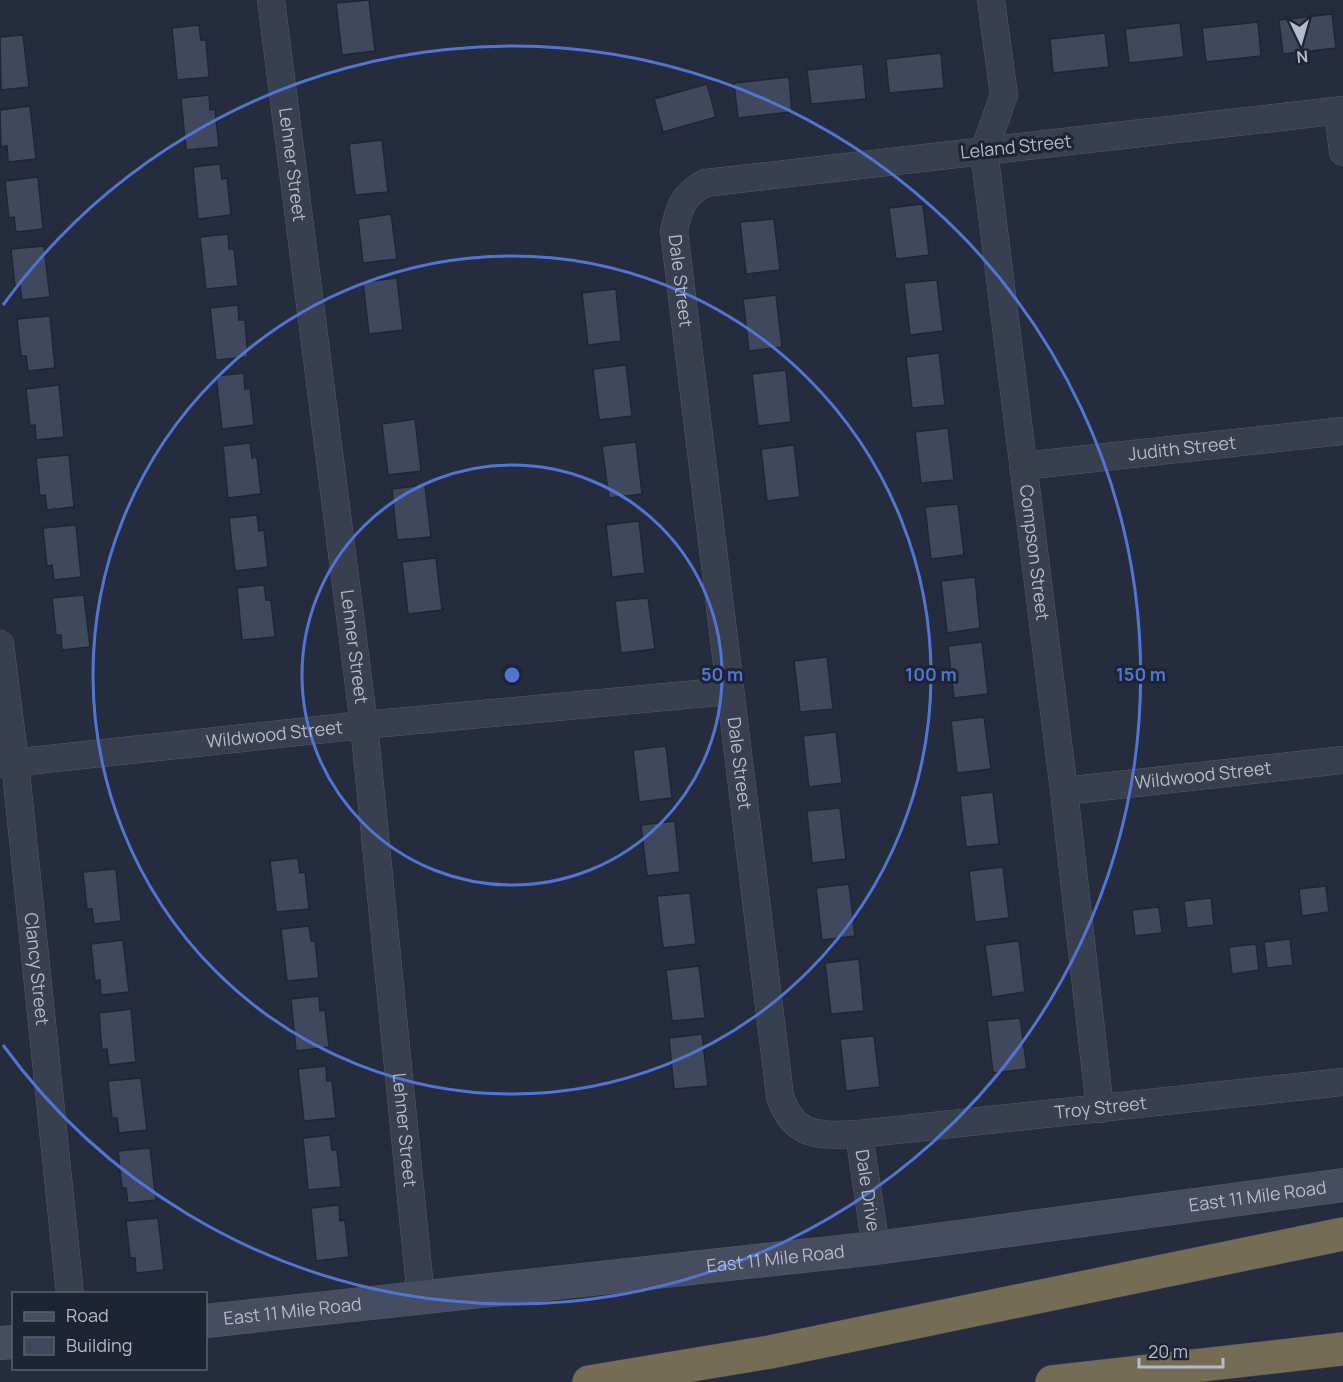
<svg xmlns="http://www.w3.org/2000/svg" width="1343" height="1382" font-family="Manrope,sans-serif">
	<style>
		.building { fill: #40485e; stroke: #1f2635; stroke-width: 1.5 }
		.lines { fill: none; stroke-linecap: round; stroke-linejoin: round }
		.street-casing { stroke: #535a69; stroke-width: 28 }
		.secondary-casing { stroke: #535a69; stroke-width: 34 }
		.highway-casing { stroke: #404756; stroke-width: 34 }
		.street { stroke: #383f4e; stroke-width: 27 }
		.secondary { stroke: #464d61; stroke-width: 33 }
		.highway { stroke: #746c55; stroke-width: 33 }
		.ring { fill: none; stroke: #5274d3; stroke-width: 3 }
		.labels { text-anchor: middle; stroke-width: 6; stroke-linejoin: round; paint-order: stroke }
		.street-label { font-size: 18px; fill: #b4bac9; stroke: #1d2433 }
		.centre { fill: #5274d3; stroke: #1d2433; stroke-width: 3 }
		.ring-label { font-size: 18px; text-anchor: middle; font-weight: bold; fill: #5274d3; stroke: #1d2433; stroke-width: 6; stroke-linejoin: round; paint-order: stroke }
	</style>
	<rect width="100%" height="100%" fill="#242c3e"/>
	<path class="building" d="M369,0L375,51L342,55L336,3Z
		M1332,14L1336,48L1283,54L1279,20Z
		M1258,22L1261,56L1206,62L1202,28Z
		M1180,23L1184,57L1129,63L1125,29Z
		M199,25L201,40H206L209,77L177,80L172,28Z
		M1105,33L1109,67L1053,73L1050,39Z
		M23,35L29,87L1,90L0,37Z
		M941,53L944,88L889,93L886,59Z
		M863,64L866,99L811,104L807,70Z
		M789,77L792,112L738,118L734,83Z
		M707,84L716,117L663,132L654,99Z
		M209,95L210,110L215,109L219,147L186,150L181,98Z
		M30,106L36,159L8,162L7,146L1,147L0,110Z
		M382,140L388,192L355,195L349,144Z
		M220,164L222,179L227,178L231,215L198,219L193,167Z
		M38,177L43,229L16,232L14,217L9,218L5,181Z
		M923,204L929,255L896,259L889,208Z
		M391,214L397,259L363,263L358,219Z
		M774,219L780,270L746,274L740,222Z
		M228,234L229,249H234L238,286L206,289L200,237Z
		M44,246L50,297L22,300L20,285L15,286L11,249Z
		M397,278L403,330L369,334L363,282Z
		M937,280L943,331L910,335L904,283Z
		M616,289L621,341L588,345L582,293Z
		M776,295L782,347L749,351L743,299Z
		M238,305L239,320H245L248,357L216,360L210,308Z
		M50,316L55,368L28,371L26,356H21L17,319Z
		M939,353L945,405L912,408L906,357Z
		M626,365L632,416L599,420L593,369Z
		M786,370L791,422L758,426L752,374Z
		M244,373L245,389L250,388L254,425L222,429L216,376Z
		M59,385L64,437L36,440L35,425L30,426L26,389Z
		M415,419L421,471L388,475L382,424Z
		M948,428L954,480L921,483L915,432Z
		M636,442L642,494L609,498L602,446Z
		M250,443L252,458L257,457L261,494L228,498L223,446Z
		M794,445L800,497L767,501L761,449Z
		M69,455L74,507L47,510L45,495L40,496L36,458Z
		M425,485L431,537L397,540L392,489Z
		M958,504L964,555L931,559L925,507Z
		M257,515L259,531L264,530L268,567L235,571L229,518Z
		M639,521L645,573L612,577L606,525Z
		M76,525L81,577L54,580L52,565L47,566L43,528Z
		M436,558L442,610L408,614L402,562Z
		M975,577L980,628L947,633L941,581Z
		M264,585L266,600H271L275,637L242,640L237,588Z
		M84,595L90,647L62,650L61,635H56L52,598Z
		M648,598L655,649L621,653L615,601Z
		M982,642L988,694L954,698L948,646Z
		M827,657L833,709L800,712L794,661Z
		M984,717L991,769L957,773L951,721Z
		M836,732L842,783L809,787L803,736Z
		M666,746L672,798L639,802L633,750Z
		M993,792L999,844L966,847L960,796Z
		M840,808L846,859L812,863L807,811Z
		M675,821L680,872L647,876L641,825Z
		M298,858L300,873L305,872L309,909L276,912L270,861Z
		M1003,867L1009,918L975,922L969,871Z
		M116,869L121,921L94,924L92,909H87L83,872Z
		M849,884L855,936L822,940L816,888Z
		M1326,886L1329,912L1302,916L1299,889Z
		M690,893L696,944L663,948L657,896Z
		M1211,898L1214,925L1187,928L1184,901Z
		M1159,907L1162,933L1135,936L1132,910Z
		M309,926L311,941H315L319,978L287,981L281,929Z
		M1290,939L1293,965L1267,968L1264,942Z
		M123,940L129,992L101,995L100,980L95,981L91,944Z
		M1019,941L1025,992L992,997L985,945Z
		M1256,944L1259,970L1232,974L1229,947Z
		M859,959L864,1011L831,1014L825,963Z
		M699,966L705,1018L672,1021L666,970Z
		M319,996L320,1011L325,1010L329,1047L296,1051L291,999Z
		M131,1009L136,1062L109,1065L107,1049L102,1050L99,1013Z
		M1020,1018L1027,1069L993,1073L987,1021Z
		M702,1034L708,1086L674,1089L669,1038Z
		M874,1036L880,1087L846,1091L840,1039Z
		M326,1066L327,1081H332L336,1118L304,1121L298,1069Z
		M141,1078L147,1130L119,1133L117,1118H112L108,1081Z
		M330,1135L332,1150H337L341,1187L308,1190L303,1138Z
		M150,1148L156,1200L128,1203L126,1188H122L118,1151Z
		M339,1205L340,1221L345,1220L349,1257L316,1261L311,1208Z
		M158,1218L164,1270L136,1273L135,1258H130L126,1221Z"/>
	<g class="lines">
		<defs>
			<g id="street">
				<path id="s1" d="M271,0L364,725L421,1298"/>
				<path id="s2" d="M991,0L1004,95L984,151L1064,791L1100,1109"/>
				<path id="s3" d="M1343,110L705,183C683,195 679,208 674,231L780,1096C793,1138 821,1136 859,1134L1343,1082"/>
				<path d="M1338,111L1343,152"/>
				<path id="s4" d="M1023,466L1343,431"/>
				<path id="s5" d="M0,644L15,762L70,1294"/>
				<path id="s6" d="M0,764L364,725L729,691"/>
				<path id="s7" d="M1064,791L1343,760"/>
				<path id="s8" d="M859,1134L876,1248"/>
			</g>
			<g id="secondary">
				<path id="s9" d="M206,1321L876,1248L1343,1185"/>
				<path d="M0,1343L14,1342"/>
			</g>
			<path id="highway" d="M589,1382L770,1352L1343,1234
				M1052,1382L1343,1349"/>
		</defs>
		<use href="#street" class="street-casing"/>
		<use href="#secondary" class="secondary-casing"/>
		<use href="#highway" class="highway-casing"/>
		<use href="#street" class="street"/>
		<use href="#secondary" class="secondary"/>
		<use href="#highway" class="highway"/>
	</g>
	<g class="ring">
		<circle cx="512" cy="675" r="210"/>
		<circle cx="512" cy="675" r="419"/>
		<path d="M3 305A629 629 0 1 1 3 1045"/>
	</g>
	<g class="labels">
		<g class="street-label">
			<text transform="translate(1016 147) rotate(-6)" y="6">Leland Street</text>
			<text dy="6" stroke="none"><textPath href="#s1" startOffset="166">Lehner Street</textPath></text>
			<text dy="6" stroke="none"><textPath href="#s3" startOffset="752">Dale Street</textPath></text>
			<text dy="6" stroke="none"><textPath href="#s4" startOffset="160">Judith Street</textPath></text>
			<text dy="6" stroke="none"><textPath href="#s2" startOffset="560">Compson Street</textPath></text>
			<text dy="6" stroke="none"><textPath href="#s1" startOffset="652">Lehner Street</textPath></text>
			<text dy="6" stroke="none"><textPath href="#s6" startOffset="276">Wildwood Street</textPath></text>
			<text dy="6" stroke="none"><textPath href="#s3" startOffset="1238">Dale Street</textPath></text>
			<text dy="6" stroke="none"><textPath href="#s7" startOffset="140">Wildwood Street</textPath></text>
			<text dy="6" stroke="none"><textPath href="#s5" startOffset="327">Clancy Street</textPath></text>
			<text dy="6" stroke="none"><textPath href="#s3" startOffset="1914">Troy Street</textPath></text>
			<text dy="6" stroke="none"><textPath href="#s1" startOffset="1138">Lehner Street</textPath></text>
			<text dy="6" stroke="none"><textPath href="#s8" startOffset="57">Dale Drive</textPath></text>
			<text dy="6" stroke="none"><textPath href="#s9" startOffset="1059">East 11 Mile Road</textPath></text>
			<text dy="6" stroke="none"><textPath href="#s9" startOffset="573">East 11 Mile Road</textPath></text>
			<text dy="6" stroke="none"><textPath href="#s9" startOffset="87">East 11 Mile Road</textPath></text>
		</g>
	</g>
	<circle cx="512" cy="675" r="9" class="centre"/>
	<g class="ring-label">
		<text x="722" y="681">50 m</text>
		<text x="931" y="681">100 m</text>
		<text x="1141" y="681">150 m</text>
	</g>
	<rect x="12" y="1292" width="195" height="78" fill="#1d2433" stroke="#59606f" stroke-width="1.5"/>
	<rect x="24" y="1312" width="30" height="9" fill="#464d61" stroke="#59606f" stroke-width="1.5"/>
	<text x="66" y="1322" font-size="18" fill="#b4bac9">Road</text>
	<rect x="24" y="1337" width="30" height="18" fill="#40485e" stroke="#59606f" stroke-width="1.5"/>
	<text x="66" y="1352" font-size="18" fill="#b4bac9">Building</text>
	<g transform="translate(1301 42) rotate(175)" stroke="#1d2433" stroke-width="4.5" paint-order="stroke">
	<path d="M0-4.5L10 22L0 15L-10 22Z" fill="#b4bac9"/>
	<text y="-9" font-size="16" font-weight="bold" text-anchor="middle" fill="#b4bac9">N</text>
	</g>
	<path d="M1139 1358v9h84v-9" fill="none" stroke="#b4bac9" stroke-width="3"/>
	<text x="1148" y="1358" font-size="18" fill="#b4bac9" stroke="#1d2433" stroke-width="4.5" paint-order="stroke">20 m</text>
</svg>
